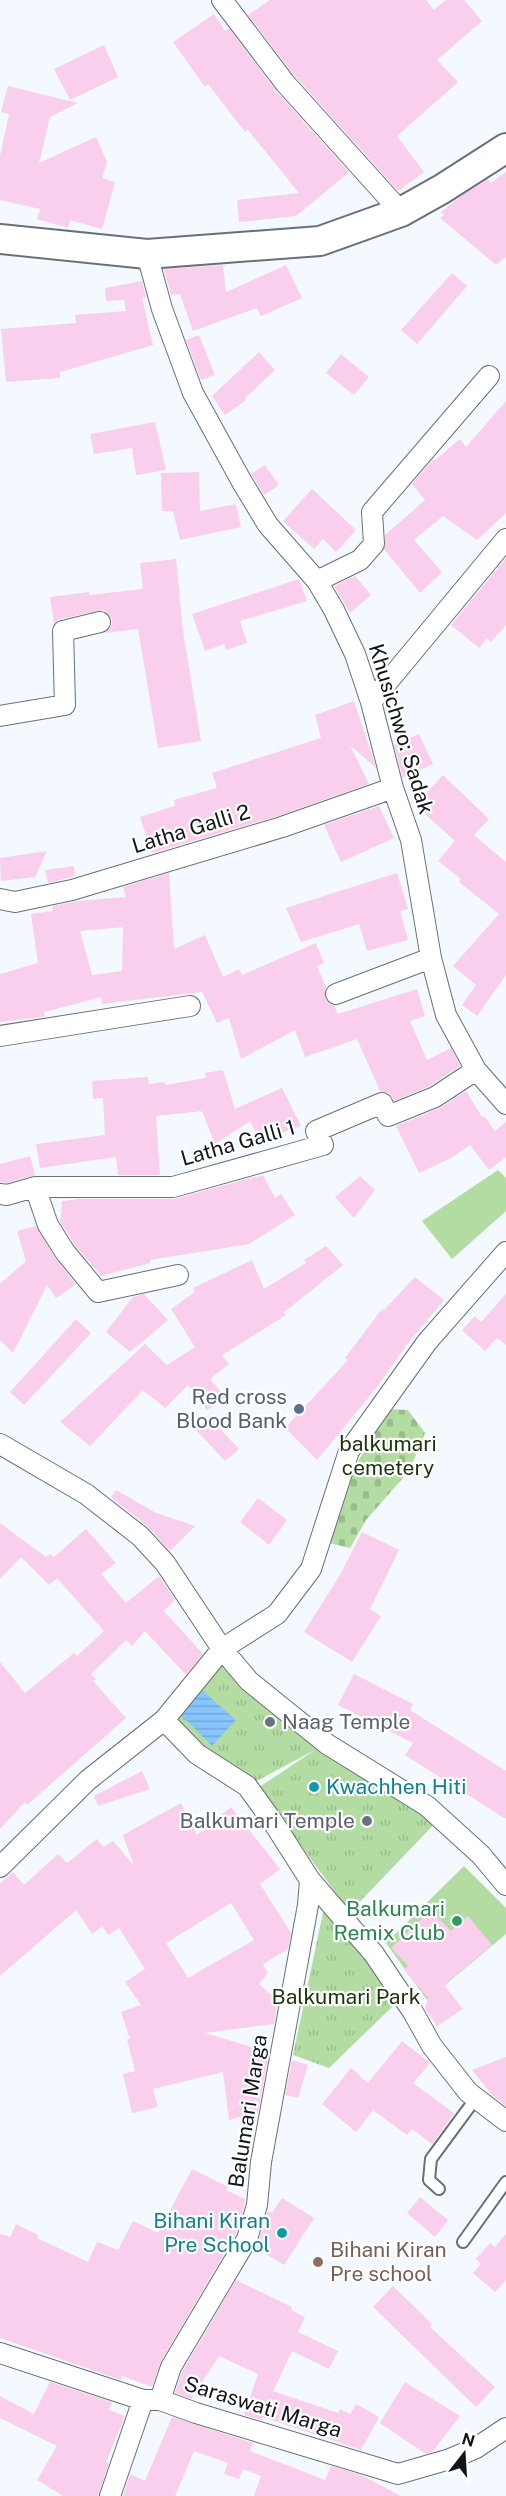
<svg xmlns="http://www.w3.org/2000/svg" width="506" height="2496" font-family="'Public Sans',sans-serif">
	<style>
		.cemetery { fill: url(#cemetery-stones) }
		.park { fill: url(#park-tufts) }
		.pitch { fill: #b3dca3 }
		.water { fill: url(#water-rules) }
		.building { fill: #f9cfed; fill-rule: evenodd }
		.lines { fill: none; stroke-linecap: round; stroke-linejoin: round }
		.lane-casing { stroke: #677078; stroke-width: 14 }
		.street-casing { stroke: #677078; stroke-width: 22 }
		.secondary-casing { stroke: #677078; stroke-width: 32 }
		.lane { stroke: #fff; stroke-width: 10 }
		.street { stroke: #fff; stroke-width: 20 }
		.secondary { stroke: #fff; stroke-width: 28 }
		.service-dot { fill: #5c6f8a; stroke: #fff; stroke-width: 2 }
		.worship-dot { fill: #6b7280; stroke: #fff; stroke-width: 2 }
		.culture-dot { fill: #0f9aa8; stroke: #fff; stroke-width: 2 }
		.leisure-dot { fill: #2e9e5b; stroke: #fff; stroke-width: 2 }
		.education-dot { fill: #8d6e63; stroke: #fff; stroke-width: 2 }
		.labels { text-anchor: middle; stroke-width: 4.5; stroke-linejoin: round; paint-order: stroke }
		.street-label { font-size: 21px; fill: #111518; stroke: #fff }
		.service-label { font-size: 21px; fill: #4e5e75; stroke: #fff; text-anchor: end }
		.park-label { font-size: 21px; fill: #173507; stroke: #fff }
		.worship-label { font-size: 21px; fill: #5b616d; stroke: #fff; text-anchor: start }
		.culture-label { font-size: 21px; fill: #0d838f; stroke: #fff; text-anchor: start }
		.leisure-label { font-size: 21px; fill: #27864d; stroke: #fff; text-anchor: end }
		.education-label { font-size: 21px; fill: #785e54; stroke: #fff; text-anchor: start }
	</style>
	<defs>
		<pattern id="cemetery-stones" width="16" height="16" patternUnits="userSpaceOnUse" patternTransform="scale(1.5)"><rect width="16" height="16" fill="#b3dca3"/><path d="M2 7V4a2 2 0 0 1 4 0v3zM10 15v-3a2 2 0 0 1 4 0v3z" fill="#99bc8c"/></pattern>
		<pattern id="park-tufts" width="24" height="20" patternUnits="userSpaceOnUse" patternTransform="scale(1.5)"><rect width="24" height="20" fill="#b3dca3"/><path d="M3 7l-1-3M5 7V3M7 7l1-3M15 17l-1-3M17 17v-4M19 17l1-3" fill="none" stroke="#99bc8c"/></pattern>
		<pattern id="water-rules" width="6" height="5" patternUnits="userSpaceOnUse" patternTransform="scale(1.5)"><rect width="6" height="5" fill="#88c4fe"/><path d="M0 2.5h6" fill="none" stroke="#74a8d9"/></pattern>
	</defs>
	<rect width="100%" height="100%" fill="#f3f9fe"/>
	<path class="cemetery" d="M389,1409L408,1410L425,1433L409,1471L366,1520L350,1548L329,1543L341,1498L357,1463Z"/>
	<path class="park" d="M219,1653L327,1743L442,1816L350,1912L258,1788L315,1750L247,1786L165,1722Z
		M324,1908C355,1941 377,1963 392,2007L329,2068L293,2055Z"/>
	<path class="pitch" d="M498,1170L506,1178V1211L452,1259L422,1221Z
		M464,1866L506,1908V1934L427,2000L386,1943Z"/>
	<path class="water" d="M203,1691L236,1720L212,1746L180,1714Z"/>
	<path class="building" d="M270,0H426L434,10L446,0H464L482,21L437,60L458,82L397,136L424,172L398,191L294,75L248,15Z
		M214,14L225,31L229,28L276,91L349,172L296,216L239,222L237,200L299,193L248,130L245,132L208,84L205,87L173,42Z
		M104,45L118,77L70,100L54,69Z
		M8,86L78,103L50,117L39,163L96,137L107,162L102,178L115,182L102,229L70,220L68,228L37,219L40,209L0,200V156L9,114L1,112Z
		M506,172V257L496,265L440,218L444,215L441,212L464,194L488,179L491,183Z
		M223,265L226,292L286,265L302,298L261,316L257,308L193,331L180,294L171,295L164,269Z
		M452,273L467,286L417,344L401,330Z
		M142,281L146,297L142,298L153,345L60,372V378L6,382L1,329L76,323L75,315L126,311L124,300L106,301L105,288Z
		M199,335L215,375L201,380L186,340Z
		M259,352L275,370L245,398L246,400L225,415L212,396Z
		M341,354L369,377L354,395L326,373Z
		M506,401V513L477,540L443,516L414,540L442,572L420,593L384,549L385,535L425,500L412,484L433,459L434,461L460,439L466,447Z
		M155,422L166,470L136,475L132,448L94,454L90,434Z
		M265,465L279,485L264,495L251,474Z
		M199,472L200,511L236,504L241,527L180,540L173,511H162L161,473Z
		M312,489L356,530L336,552L323,539L314,549L283,521Z
		M506,558V625L491,642L487,638L479,648L451,625Z
		M176,559L183,631L201,741L158,748L138,629L104,633L111,626L112,620L108,613L103,610L60,619L54,624L50,597L89,592L90,595L143,589L140,563Z
		M355,576L371,595L350,613L334,586Z
		M299,579L307,601L240,621L247,643L226,650L224,644L205,651L192,614Z
		M354,701L376,768L350,745L369,784L278,816L152,853L140,817L175,806L174,800L217,788L212,773L321,738L315,715Z
		M419,734L433,764L403,778L394,745Z
		M443,775L489,819L474,835L506,862V975L477,1016L462,1005L476,985L453,966L499,914L459,882L461,879L438,861L455,841L415,805Z
		M379,806L394,838L341,862L324,825Z
		M47,851L35,877L1,881L0,858Z
		M74,866L75,876L48,883L45,870Z
		M169,873L174,949L205,935L223,977L239,969L242,975L316,943L324,963L317,966L326,987L325,998L328,1003L334,1006L338,1014L417,989L425,1016L410,1021L427,1060L451,1048L460,1066L429,1086L394,1101L389,1093L380,1091L357,1039L305,1057L295,1030L241,1059L229,1018L217,1023L202,992L102,1004L101,997L44,1012L45,1016L41,1017L0,1022V974L38,963L31,914L53,911L52,906L78,901L126,897L123,887ZM123,927L122,971L92,975L80,931Z
		M397,873L408,909L400,911L408,940L367,951L359,924L301,942L286,908Z
		M223,1070L235,1109L282,1088L301,1126L260,1141L250,1121L215,1144L202,1111L156,1116L160,1175H118L116,1157L40,1168L36,1144L105,1135L103,1098L93,1099L92,1081L148,1077L149,1084L165,1082V1085L206,1078L205,1073Z
		M466,1091L482,1117L484,1116L495,1131L506,1122V1157L489,1170L470,1145L451,1158L419,1173L396,1126L440,1108Z
		M30,1156L35,1175L6,1183L0,1182V1164Z
		M263,1175L275,1198L281,1194L295,1215L249,1244L150,1260V1263L101,1276L75,1245L59,1220L61,1219L62,1201L80,1199H173Z
		M360,1176L375,1190L354,1218L335,1197Z
		M36,1226L55,1258L76,1284L56,1298L47,1285L13,1353L0,1340V1284L26,1261L17,1231Z
		M326,1246L343,1265L283,1313L286,1315L222,1355L229,1364L210,1379L225,1397L207,1410L188,1385L165,1408L143,1390L90,1446L60,1422L145,1344L167,1365L195,1347L171,1309L195,1292L193,1288L252,1260L264,1289L306,1263L304,1260Z
		M415,1277L444,1300L408,1343L377,1387L317,1460L285,1428L348,1360L345,1358L382,1309L384,1310Z
		M144,1294L168,1320L130,1352L106,1332L133,1297Z
		M506,1294V1345L497,1338L485,1351L462,1330L475,1316L481,1322Z
		M76,1319L91,1333L24,1405L10,1392Z
		M208,1416L239,1449L225,1461L196,1430Z
		M116,1490L156,1513L195,1526L170,1551L148,1527L111,1497Z
		M258,1498L287,1520L269,1545L240,1522Z
		M0,1523L46,1557L50,1554L54,1557L86,1529L116,1563L101,1574L126,1603L159,1576L175,1600L164,1611L203,1654L186,1675L145,1631L132,1646L126,1640L91,1674L96,1679L93,1681L126,1718L27,1805L25,1802L0,1829V1662L25,1693L74,1653L77,1656L104,1631L57,1578L49,1585L21,1557L0,1579Z
		M362,1532L399,1550L370,1609L381,1616L352,1662L304,1632L340,1575Z
		M354,1674L413,1704L410,1710L506,1771V1819L405,1755L413,1743L338,1705Z
		M142,1771L150,1789L98,1806L94,1796Z
		M181,1803L197,1835L231,1807L280,1869L260,1884L291,1933L288,1949L263,1964L268,1973L259,1984L278,2001L274,2024L205,2033L269,2052L258,2112L229,2120L223,2072L153,2089L158,2107L132,2113L123,2074L135,2071L127,2039H130L121,2012L141,2005L125,1982L145,1969L119,1928L108,1935L102,1926L92,1934L76,1910L0,1976V1884L13,1872L24,1885L58,1854L67,1863L97,1839L103,1847L113,1841L134,1866L123,1835ZM231,1903L254,1940L188,1978L166,1943Z
		M431,1910L451,1931L468,1916L492,1945L444,1985L463,2009L437,2026L425,2009L428,1998L404,1970L408,1966L391,1948Z
		M402,2041L430,2063L413,2083L454,2113L432,2144L412,2129L407,2135L373,2110L356,2132L322,2104L351,2068L368,2083Z
		M506,2057V2106L492,2095L472,2070Z
		M292,2060L308,2065L298,2098L285,2095Z
		M192,2169L228,2187L226,2190L245,2199V2203L236,2234L161,2361L152,2387L122,2376L121,2380L0,2338V2234L10,2237L16,2224L38,2235L37,2238L88,2262L97,2242L118,2250L133,2221L158,2233Z
		M420,2197L448,2220L435,2237L407,2213Z
		M282,2198L314,2218L284,2265L256,2248L268,2211L272,2213Z
		M506,2234V2280L495,2292L473,2273L481,2264L476,2259L490,2243L495,2247Z
		M236,2280L292,2307L291,2310L305,2317L298,2332L338,2351L329,2369L292,2351L273,2391L338,2413L340,2409L350,2414L356,2404L379,2417L361,2450L263,2417L262,2420L244,2415L258,2374L219,2356L191,2399L175,2393L182,2372Z
		M393,2286L432,2324L430,2327L495,2387L476,2407L373,2307Z
		M50,2382L112,2402L109,2410L125,2416L106,2462L109,2463L98,2496H63L37,2480L57,2446L0,2418V2396L34,2414Z
		M405,2382L460,2416L433,2451L426,2454L380,2423Z
		M172,2417L253,2443L250,2451L325,2480L331,2466L361,2475L401,2496H254L261,2476L243,2469L239,2479L224,2474L228,2463L194,2451L175,2496H123L130,2474L145,2481Z"/>
	<g class="lines">
		<defs>
			<path id="lane" d="M439,2189L429,2180L431,2159L476,2098
				M463,2242L506,2182"/>
			<path id="street" d="M222,0L285,83L401,212
				M147,254L162,309L193,393L242,482L268,525L317,581L334,610L355,654L371,702L393,788L411,840L431,958L446,1015L476,1070L506,1104
				M317,581L360,560L374,544L372,512L489,376
				M371,702L506,539
				M0,716L65,705L63,631L100,622
				M0,899L15,902L72,890L282,827L393,788
				M336,994L431,958
				M0,1036L190,1006
				M35,1187L48,1225L65,1252L98,1292L178,1275
				M0,1194L7,1195L35,1187H173L323,1145L316,1131L382,1103L388,1116L435,1097L476,1070
				M0,1444L86,1494L140,1536L165,1563L222,1649L249,1681L327,1744L427,1806L481,1855L506,1885
				M164,1720L197,1754L247,1786L273,1822L310,1880L374,1954L413,2012L432,2046L468,2092L506,2121
				M0,1867L88,1780L164,1720L222,1649L277,1614L311,1569L349,1451L427,1342L506,1252
				M0,2353L143,2400H160L196,2413L398,2474L450,2459L476,2448L506,2428
				M160,2400L171,2367L247,2239L257,2205L261,2162L308,1905L310,1880
				M110,2496L143,2400"/>
			<path id="secondary" d="M0,239L147,254L320,241L401,212L442,189L506,148"/>
		</defs>
		<use href="#lane" class="lane-casing"/>
		<use href="#street" class="street-casing"/>
		<use href="#secondary" class="secondary-casing"/>
		<use href="#lane" class="lane"/>
		<use href="#street" class="street"/>
		<use href="#secondary" class="secondary"/>
	</g>
	<circle class="service-dot" cx="299" cy="1409" r="6"/>
	<g class="worship-dot">
		<circle cx="270" cy="1722" r="6"/>
		<circle cx="367" cy="1821" r="6"/>
	</g>
	<g class="culture-dot">
		<circle cx="314" cy="1787" r="6"/>
		<circle cx="282" cy="2233" r="6"/>
	</g>
	<circle class="leisure-dot" cx="457" cy="1921" r="6"/>
	<circle class="education-dot" cx="318" cy="2262" r="6"/>
	<g class="labels">
		<g class="street-label">
			<text transform="translate(401 729) rotate(73)" y="7">Khusichwo: Sadak</text>
			<text transform="translate(191 829) rotate(-17)" y="7">Latha Galli 2</text>
			<text transform="translate(238 1143) rotate(-16)" y="7">Latha Galli 1</text>
			<text transform="translate(248 2111) rotate(-81)" y="7">Balumari Marga</text>
			<text transform="translate(263 2407) rotate(17)" y="7">Saraswati Marga</text>
		</g>
		<g class="service-label">
			<text x="287" y="1404">Red cross<tspan x="287" dy="24">Blood Bank</tspan></text>
		</g>
		<g class="park-label">
			<text x="388" y="1451">balkumari<tspan x="388" dy="24">cemetery</tspan></text>
			<text x="346" y="2004">Balkumari Park</text>
		</g>
		<g class="worship-label">
			<text x="282" y="1729">Naag Temple</text>
			<text x="355" y="1828" text-anchor="end">Balkumari Temple</text>
		</g>
		<g class="culture-label">
			<text x="326" y="1794">Kwachhen Hiti</text>
			<text x="270" y="2228" text-anchor="end">Bihani Kiran<tspan x="270" dy="24">Pre School</tspan></text>
		</g>
		<g class="leisure-label">
			<text x="445" y="1916">Balkumari<tspan x="445" dy="24">Remix Club</tspan></text>
		</g>
		<g class="education-label">
			<text x="330" y="2257">Bihani Kiran<tspan x="330" dy="24">Pre school</tspan></text>
		</g>
	</g>
	<g transform="translate(464 2454) rotate(17)" stroke="#ffffff" stroke-width="4.5" paint-order="stroke">
	<path d="M0-4.5L10 22L0 15L-10 22Z" fill="#111518"/>
	<text y="-9" font-size="16" font-weight="bold" text-anchor="middle" fill="#111518">N</text>
	</g>
</svg>
